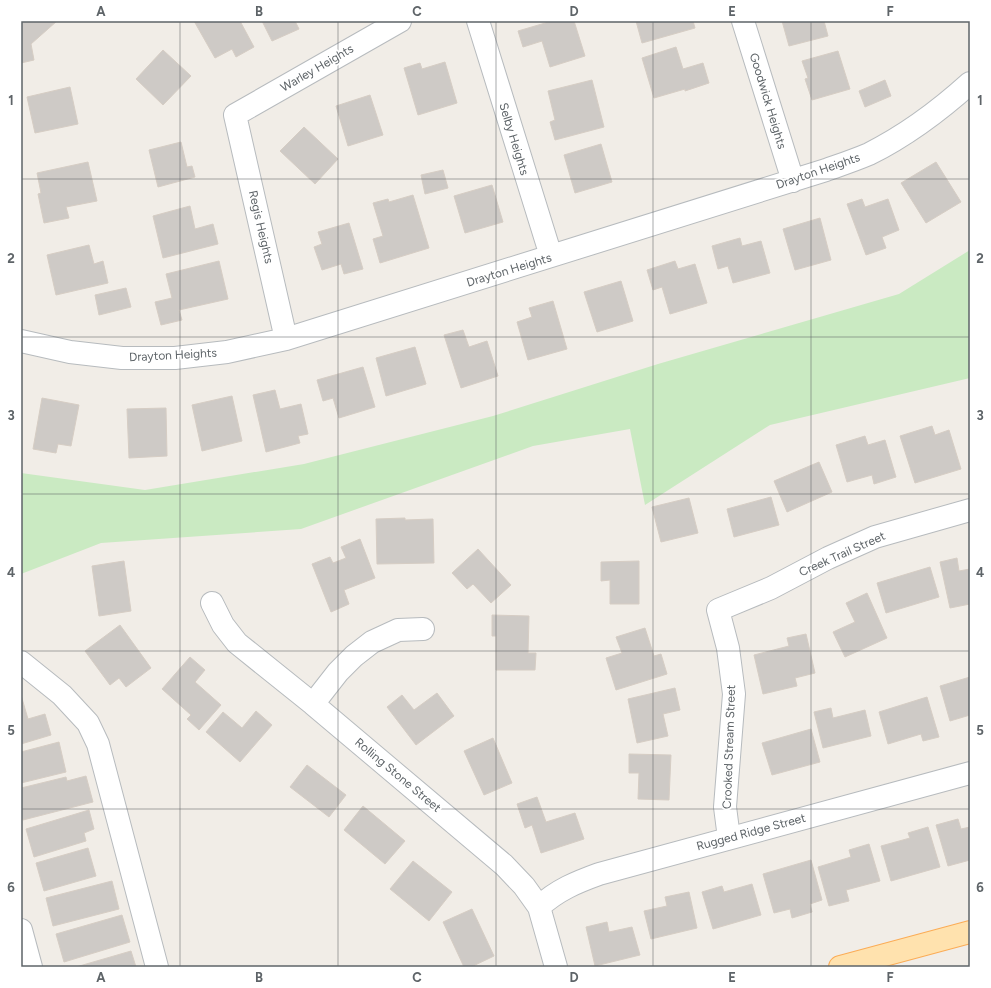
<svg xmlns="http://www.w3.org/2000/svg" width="991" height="988" font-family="Figtree,sans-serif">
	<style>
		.green { fill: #caeac2 }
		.building { fill: #cecac6; stroke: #d6cdc4 }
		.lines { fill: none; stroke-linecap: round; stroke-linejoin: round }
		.minor-casing { stroke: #b7bbbe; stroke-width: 24 }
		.major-casing { stroke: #fbac56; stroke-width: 24 }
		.minor { stroke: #fff; stroke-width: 22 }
		.major { stroke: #ffe2ae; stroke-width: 22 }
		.grid { fill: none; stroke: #5e6468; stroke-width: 1; stroke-opacity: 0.55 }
		.labels { text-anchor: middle; stroke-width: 3.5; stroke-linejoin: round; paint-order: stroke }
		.street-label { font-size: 12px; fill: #5e6468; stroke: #fff }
		.neatline { fill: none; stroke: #5e6468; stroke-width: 1.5 }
		.grid-label { font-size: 13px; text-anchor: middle; font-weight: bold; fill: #5e6468 }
	</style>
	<rect width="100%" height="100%" fill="#f1ede7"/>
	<path class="green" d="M970,250V378L770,425L645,505L630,429L533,446L301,529L101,543L21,574V473L145,490L304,464L493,416L658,364L899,294Z"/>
	<path class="building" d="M21,21H57L31,44L34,60L21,63Z
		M194,21H240L254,47L236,57L232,49L215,58Z
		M262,21H295L299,29L272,41Z
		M552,21H574L585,56L550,67L542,41L523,47L518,31Z
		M636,21H693L695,28L642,43Z
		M782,21H824L828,36L789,46Z
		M676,47L683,69L703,63L709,83L685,91V89L654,98L642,58Z
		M163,50L191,76L163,105L136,79Z
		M838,51L850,89L812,100L805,79L808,78L802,61Z
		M445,62L457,103L418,115L404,68L420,63L422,69Z
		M592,80L604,127L555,140L550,122L555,120L548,91Z
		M885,80L891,96L865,107L859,91Z
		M70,87L78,124L35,133L27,97Z
		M370,95L383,135L348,146L336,106Z
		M304,127L338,159L315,184L280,151Z
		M181,142L187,167L192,166L195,177L158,187L149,150Z
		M601,144L612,182L575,193L564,155Z
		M88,162L97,201L66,207L69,218L44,223L38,194L41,193L37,173Z
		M936,162L961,202L926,223L901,183Z
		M443,170L448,188L425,194L421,175Z
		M492,185L503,222L465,233L454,196Z
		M413,195L429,248L380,263L373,239L383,236L373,203L388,199L389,202Z
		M862,199L865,207L888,199L899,230L882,237L886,248L866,255L847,204Z
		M190,206L195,229L213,224L218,244L163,258L153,216Z
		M820,218L831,260L795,270L783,229Z
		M349,223L363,269L344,274L341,264L322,270L314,247L322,244L318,232Z
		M740,238L742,246L761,241L770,273L733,283L728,266L718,269L712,246Z
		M89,245L94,264L103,261L108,283L56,295L47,255Z
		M219,261L228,299L179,310L182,320L161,325L155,302L172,298L166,274Z
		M675,261L678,269L695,264L707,303L670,314L662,287L653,290L647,270Z
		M621,281L633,321L597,332L584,292Z
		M126,288L131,307L99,315L95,295Z
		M553,301L567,349L528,360L517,322L532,317L529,308Z
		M463,330L469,347L487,341L498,376L461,388L444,335Z
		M415,347L426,384L386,396L376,358Z
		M363,367L375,407L339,418L333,398L323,401L317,380Z
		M275,390L280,409L301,404L308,434L298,436L300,443L266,452L253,395Z
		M232,396L242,441L202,451L192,405Z
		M42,398L79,405L71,446L58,444L56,453L33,449Z
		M166,408L167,456L129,458L127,409Z
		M932,426L935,435L949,430L961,469L915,483L900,436Z
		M865,436L868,445L885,440L896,477L874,484L872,475L847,482L836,445Z
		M819,462L832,492L787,512L774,481Z
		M771,497L779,525L734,537L727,509Z
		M689,498L698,533L661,542L652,507Z
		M405,518V520L433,519L434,563L377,564L376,519Z
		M360,539L375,578L344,590L349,604L331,612L312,564L330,557L333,563L346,558L341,547Z
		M478,549L511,585L491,603L473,584L467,589L452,573Z
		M957,558L959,571L970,569V604L950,608L940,562Z
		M124,561L131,611L99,616L92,566Z
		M639,561V604H610V580L601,581V562Z
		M930,567L939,597L886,613L877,583Z
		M867,593L887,638L845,657L833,632L855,622L846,603Z
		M492,615L529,616L528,653H536L535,670H496V636H492Z
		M120,625L151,668L126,687L119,678L110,685L85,651Z
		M645,628L654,656L661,654L667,674L616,690L606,658L622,653L616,637Z
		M806,634L815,673L795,678L797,686L763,694L754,655L789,646L787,638Z
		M190,657L205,670L195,682L221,705L199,730L187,719L191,715L162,689Z
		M970,677V715L950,721L940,686Z
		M675,688L680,710L663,714L668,736L637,743L628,699Z
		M437,693L454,716L416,745L387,707L402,695L414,710Z
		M21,695L28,719L45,714L51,735L21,744Z
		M927,697L939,737L923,741L921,734L888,744L879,712Z
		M831,708L833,718L865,710L871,736L823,748L814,712Z
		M256,711L272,725L240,762L206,732L223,712L242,728Z
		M811,729L820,762L772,775L762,743Z
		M493,738L512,783L484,795L464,751Z
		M59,742L66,772L21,783V752Z
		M629,754L671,755L669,800L638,799L639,773H629Z
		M307,765L346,795L329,817L290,787Z
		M86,776L93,802L23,820L21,813V788L66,777L67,781Z
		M537,797L546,822L575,813L584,839L541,853L532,825L525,828L517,804Z
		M363,806L405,841L385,864L344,830Z
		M89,810L94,829L84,833L86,841L34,857L26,829Z
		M958,819L961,829L970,827V860L948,866L936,825Z
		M928,827L940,867L891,881L881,846L910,838L908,833Z
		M869,844L880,881L846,890L849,901L829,906L818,867L851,857L849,850Z
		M88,848L96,876L44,891L36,863Z
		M811,860L822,900L810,904L812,912L792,918L790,909L774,913L763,874Z
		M413,861L452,892L429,921L390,889Z
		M112,881L119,909L53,926L46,898Z
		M752,884L761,915L713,929L702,892L722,886L724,892Z
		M689,892L697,928L651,939L644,911L667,906L665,897Z
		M472,909L494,956L471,967H464L443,922Z
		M122,915L130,942L64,962L56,934Z
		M607,922L609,932L632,927L640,955L595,966L586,927Z
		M131,951L136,967H76Z"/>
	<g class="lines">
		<defs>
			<path id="minor" d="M478,21L551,256
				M743,21L793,181
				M286,339L235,115L400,21
				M21,341L70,352L122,358H175L227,352L286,339L826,170C840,165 855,160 869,154C907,135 939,111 970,83
				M212,603L223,625L237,643L313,704L504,865L524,886L539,907L556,967
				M21,662L62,695L88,723L98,744L157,967
				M313,704L338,672L354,656L372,642L398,630L423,629
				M729,838L725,807L734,694L728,648L718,610L771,588L828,558L875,537L970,510
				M539,907C557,890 577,882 599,874L970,773
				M21,930L31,967"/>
			<path id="major" d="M840,967L970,932"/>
		</defs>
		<use href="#minor" class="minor-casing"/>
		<use href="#major" class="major-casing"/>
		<use href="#minor" class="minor"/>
		<use href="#major" class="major"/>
	</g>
	<path class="grid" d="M180,21V967M338,21V967M496,21V967M653,21V967M811,21V967M21,179H970M21,337H970M21,494H970M21,651H970M21,809H970"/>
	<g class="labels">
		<g class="street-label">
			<text transform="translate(317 68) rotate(-30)" y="4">Warley Heights</text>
			<text transform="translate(768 101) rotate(73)" y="4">Goodwick Heights</text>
			<text transform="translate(514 139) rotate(73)" y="4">Selby Heights</text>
			<text transform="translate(818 171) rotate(-19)" y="4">Drayton Heights</text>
			<text transform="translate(261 227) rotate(77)" y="4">Regis Heights</text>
			<text transform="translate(509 270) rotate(-17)" y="4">Drayton Heights</text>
			<text transform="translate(173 355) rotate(-3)" y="4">Drayton Heights</text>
			<text transform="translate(842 554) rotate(-24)" y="4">Creek Trail Street</text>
			<text transform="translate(729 747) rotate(-88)" y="4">Crooked Stream Street</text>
			<text transform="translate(398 775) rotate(40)" y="4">Rolling Stone Street</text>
			<text transform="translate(751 832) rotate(-15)" y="4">Rugged Ridge Street</text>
		</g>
	</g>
	<rect width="991" height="988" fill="none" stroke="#ffffff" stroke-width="44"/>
	<rect x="22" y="22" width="947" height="944" class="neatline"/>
	<g class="grid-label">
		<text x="101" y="16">A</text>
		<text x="259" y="16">B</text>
		<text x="417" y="16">C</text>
		<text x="574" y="16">D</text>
		<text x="732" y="16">E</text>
		<text x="890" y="16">F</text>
		<text x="11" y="105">1</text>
		<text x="980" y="105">1</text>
		<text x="11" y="263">2</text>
		<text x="980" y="263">2</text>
		<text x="11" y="420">3</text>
		<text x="980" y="420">3</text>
		<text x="11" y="577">4</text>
		<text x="980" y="577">4</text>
		<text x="11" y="735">5</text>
		<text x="980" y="735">5</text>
		<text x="11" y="892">6</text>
		<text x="980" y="892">6</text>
		<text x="101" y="982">A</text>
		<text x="259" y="982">B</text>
		<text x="417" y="982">C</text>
		<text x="574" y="982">D</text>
		<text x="732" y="982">E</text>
		<text x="890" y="982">F</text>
	</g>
</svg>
